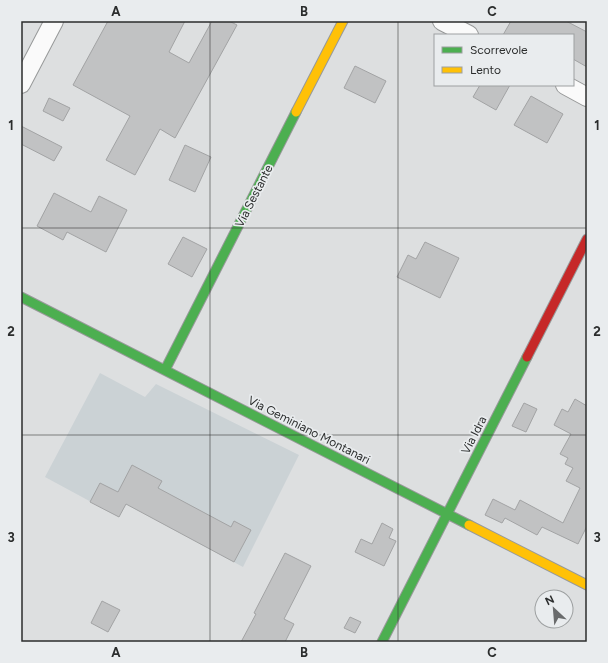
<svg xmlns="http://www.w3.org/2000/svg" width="608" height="663" font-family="Figtree,sans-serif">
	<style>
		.built { fill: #cbd2d5 }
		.building { fill: #c1c2c3; stroke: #a2a3a4 }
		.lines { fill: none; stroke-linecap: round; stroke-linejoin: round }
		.street-casing { stroke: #979999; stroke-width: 20 }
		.fast-casing { stroke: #979999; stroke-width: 11 }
		.slow-casing { stroke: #979999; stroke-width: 11 }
		.jam-casing { stroke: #979999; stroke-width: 11 }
		.street { stroke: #fafafa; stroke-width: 18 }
		.fast { stroke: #4caf50; stroke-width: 9 }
		.slow { stroke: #ffc107; stroke-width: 9 }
		.jam { stroke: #c62828; stroke-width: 9 }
		.grid { fill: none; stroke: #2b2d2d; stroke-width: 1; stroke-opacity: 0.55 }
		.labels { text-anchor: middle; stroke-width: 3.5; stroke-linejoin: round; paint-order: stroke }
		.street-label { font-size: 12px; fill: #2b2d2d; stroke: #e9ecee }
		.neatline { fill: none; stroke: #2b2d2d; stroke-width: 1.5 }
		.grid-label { font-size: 13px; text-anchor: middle; font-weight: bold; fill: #2b2d2d }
	</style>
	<rect width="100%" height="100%" fill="#dddfe0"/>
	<path class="built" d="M100,373L145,397L156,384L299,455L243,567L126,504L119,517L45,477Z"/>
	<path class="building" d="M108,21H185L169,52L189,63L212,21H229L237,25L175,138L160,129L135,175L106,160L130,116L73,85Z
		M511,21H566L587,32V67L573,59V35H503Z
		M355,66L386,81L375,103L344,88Z
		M480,85H510L496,110L473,97Z
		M531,96L563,114L547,143L514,125Z
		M49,98L70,108L63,121L43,111Z
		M21,126L62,147L54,161L21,144Z
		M185,145L211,157L195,192L169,180Z
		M54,193L91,212L99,196L127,210L106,252L67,232L63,240L37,226Z
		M183,237L207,249L192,277L168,264Z
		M425,242L459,258L440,298L397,277L408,255L416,259Z
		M575,399L587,406V526L578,544L542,527L537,535L505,518L502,523L485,515L493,499L515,510L520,500L563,523L580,488L566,481L573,468L565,464L568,458L560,454L571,434L554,425L562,409L568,412Z
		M524,403L537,409L526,432L512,426Z
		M132,465L162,481L158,488L231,527L234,521L251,530L234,562L126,504L119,517L90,502L100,483L118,492Z
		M382,523L393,529L389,538L396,541L384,566L355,552L361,539L372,544Z
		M285,553L311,566L284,619L294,624L285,642H241L256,614L254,613Z
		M102,601L120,610L108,632L91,623Z
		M350,617L361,622L355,633L344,628Z"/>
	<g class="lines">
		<defs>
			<path id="street" d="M442,21L469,35
				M21,84L54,21
				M565,85L587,97"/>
			<path id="fast" d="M21,297L469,525
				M165,370L296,112
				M382,642L527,357"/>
			<path id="slow" d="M296,112L343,21
				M469,525L587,585"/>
			<path id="jam" d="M527,357L587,239"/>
		</defs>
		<use href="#street" class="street-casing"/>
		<use href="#fast" class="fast-casing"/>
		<use href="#slow" class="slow-casing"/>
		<use href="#jam" class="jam-casing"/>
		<use href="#street" class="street"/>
		<use href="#fast" class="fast"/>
		<use href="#slow" class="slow"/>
		<use href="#jam" class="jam"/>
	</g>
	<path class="grid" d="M210,21V642M398,21V642M21,228H587M21,435H587"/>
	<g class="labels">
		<g class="street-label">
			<text transform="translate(254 196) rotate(-63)" y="4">Via Sestante</text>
			<text transform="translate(309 430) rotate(27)" y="4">Via Geminiano Montanari</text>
			<text transform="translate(474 435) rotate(-63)" y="4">Via Idra</text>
		</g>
	</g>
	<rect width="608" height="663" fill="none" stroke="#e9ecee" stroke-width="44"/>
	<rect x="434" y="34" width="140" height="52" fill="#e9ecee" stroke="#9da0a1"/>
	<rect x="442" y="47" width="20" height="6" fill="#4caf50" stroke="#9da0a1"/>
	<text x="470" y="54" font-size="12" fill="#2b2d2d">Scorrevole</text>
	<rect x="442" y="67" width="20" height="6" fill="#ffc107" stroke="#9da0a1"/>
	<text x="470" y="74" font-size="12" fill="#2b2d2d">Lento</text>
	<g transform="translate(554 609) rotate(334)"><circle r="19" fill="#e9ecee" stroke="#9da0a1"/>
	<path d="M0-3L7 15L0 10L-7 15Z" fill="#696b6c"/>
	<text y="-6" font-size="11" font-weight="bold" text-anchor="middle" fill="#2b2d2d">N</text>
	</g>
	<rect x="22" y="22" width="564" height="619" class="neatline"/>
	<g class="grid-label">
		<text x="116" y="16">A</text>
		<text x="304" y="16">B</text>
		<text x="492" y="16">C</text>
		<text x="11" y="130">1</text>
		<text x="597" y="130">1</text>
		<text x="11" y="336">2</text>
		<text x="597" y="336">2</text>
		<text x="11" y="542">3</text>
		<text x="597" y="542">3</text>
		<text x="116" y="657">A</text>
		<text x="304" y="657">B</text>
		<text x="492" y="657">C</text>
	</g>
</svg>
